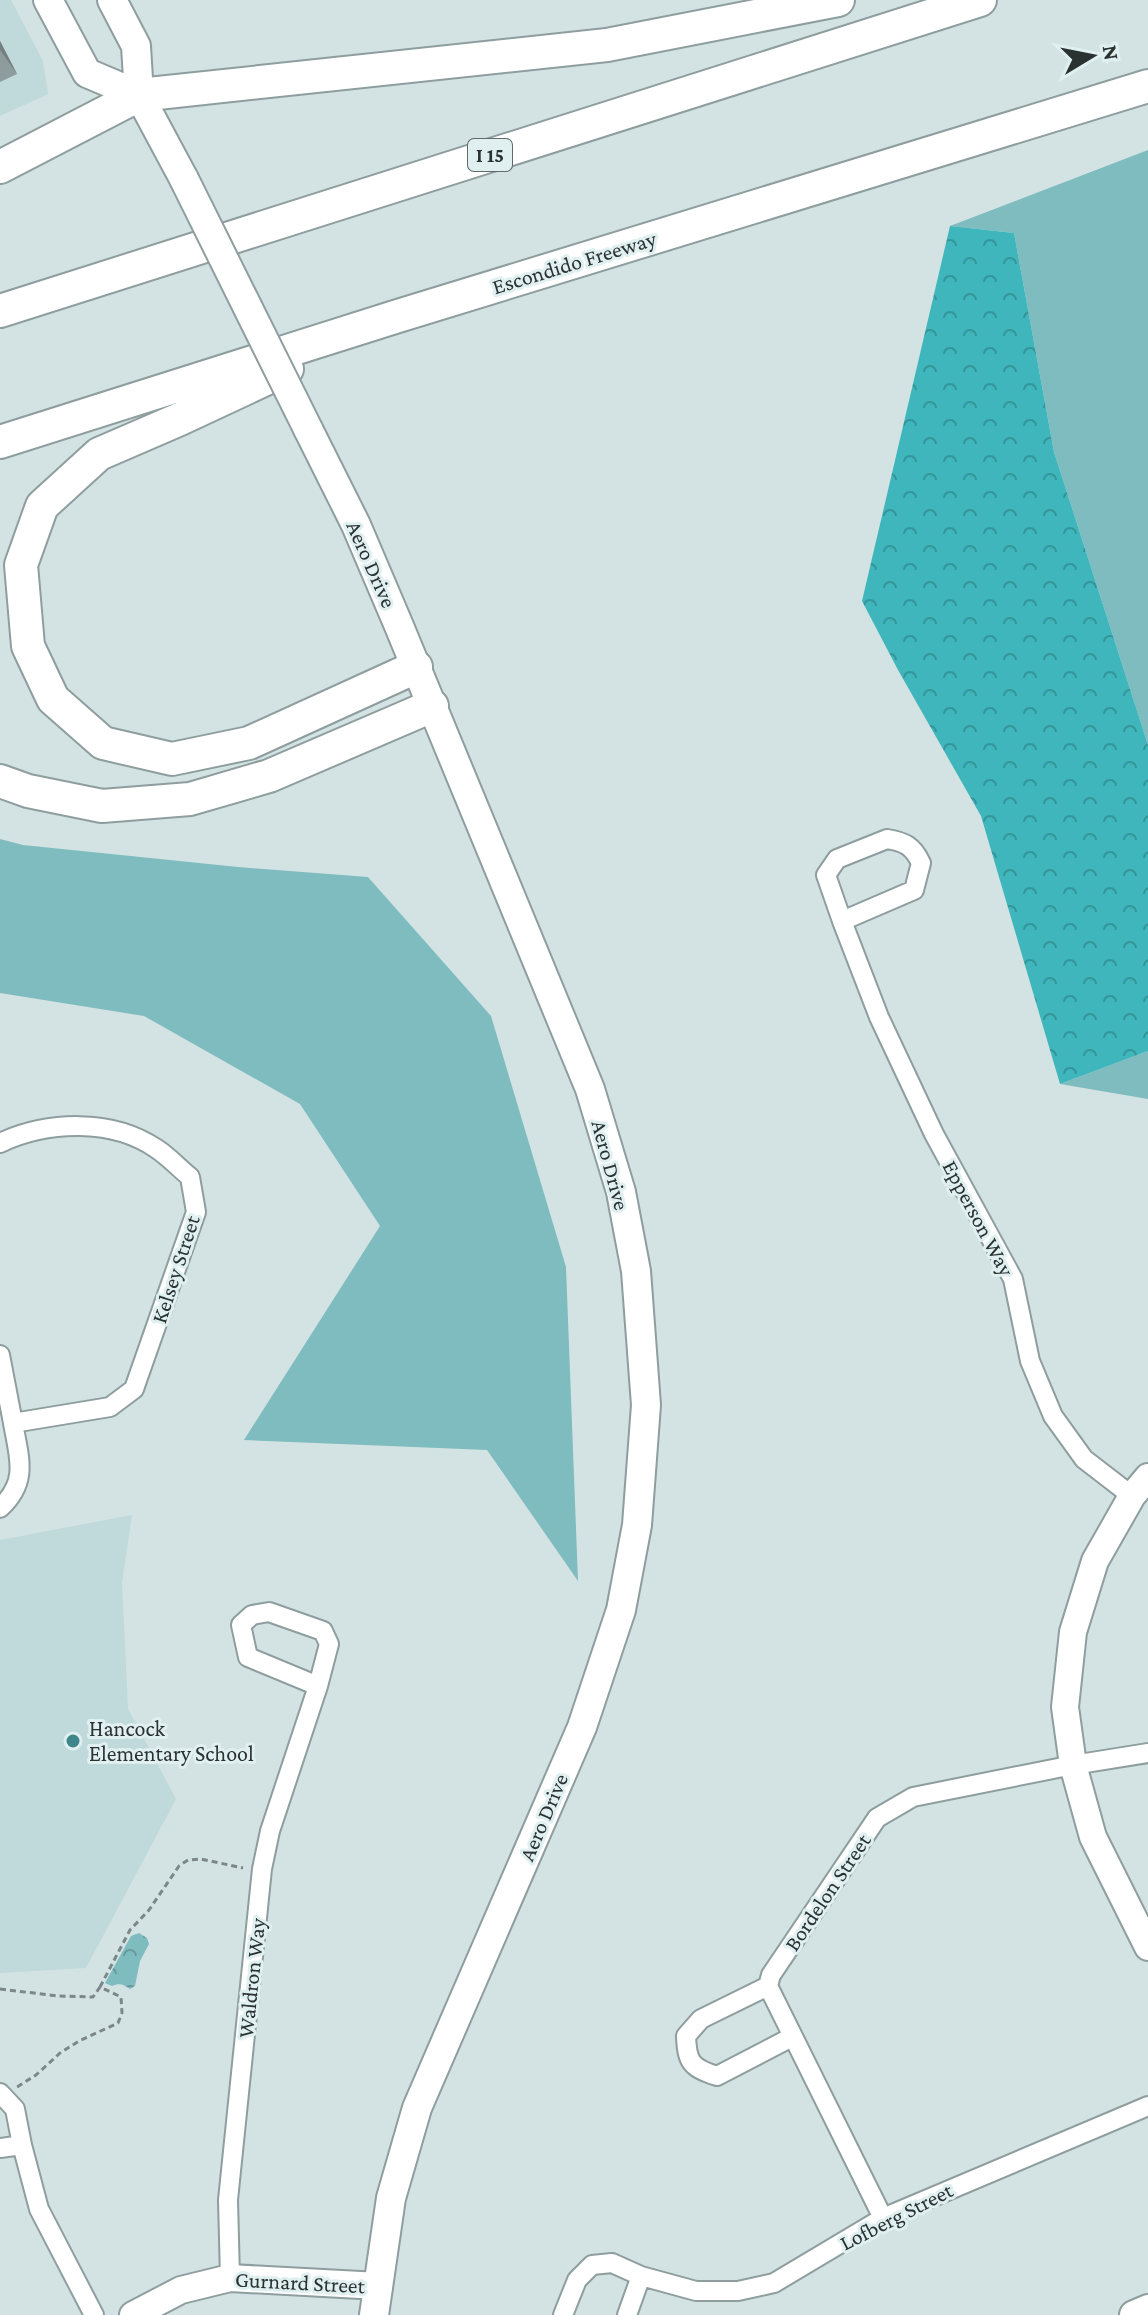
<svg xmlns="http://www.w3.org/2000/svg" width="1148" height="2315" font-family="'Crimson Pro',serif">
	<style>
		.built { fill: #c0d9da }
		.grass { fill: #7fbcbf }
		.forest { fill: url(#forest-crowns) }
		.park { fill: url(#park-crowns) }
		.lines { fill: none; stroke-linecap: round; stroke-linejoin: round }
		.street-casing { stroke: #8e9d9e; stroke-width: 22 }
		.secondary-casing { stroke: #8e9d9e; stroke-width: 30 }
		.primary-casing { stroke: #8e9d9e; stroke-width: 32 }
		.highway-casing { stroke: #8e9d9e; stroke-width: 36 }
		.path { stroke: #7c8787; stroke-width: 3; stroke-dasharray: 6 4; stroke-linecap: butt }
		.street { stroke: #fff; stroke-width: 18 }
		.secondary { stroke: #fff; stroke-width: 26 }
		.primary { stroke: #fff; stroke-width: 28 }
		.highway { stroke: #fff; stroke-width: 32 }
		.primary-bridge-casing { stroke: #8e9d9e; stroke-width: 32; stroke-linecap: butt }
		.primary-bridge { stroke: #fff; stroke-width: 28 }
		.wall { fill: #8f9c9d }
		.shaded-wall { fill: #747f7f }
		.poi-dot { fill: #3e868a; stroke: #e0f0f0; stroke-width: 3 }
		.labels { text-anchor: middle; stroke-width: 6; stroke-linejoin: round; paint-order: stroke }
		.shield { fill: #e0f0f0; stroke: #616a6a; stroke-width: 2 }
		.shield-label { font-size: 20px; font-weight: bold; fill: #2a3131 }
		.street-label { font-size: 22px; fill: #2a3131; stroke: #e0f0f0 }
		.poi-label { font-size: 22px; fill: #2a3131; stroke: #e0f0f0; text-anchor: start }
	</style>
	<defs>
		<pattern id="forest-crowns" width="20" height="18" patternUnits="userSpaceOnUse" patternTransform="scale(2)"><rect width="20" height="18" fill="#3eb6bc"/><path d="M2 6a3 3 0 1 1 6 0M12 15a3 3 0 1 1 6 0" fill="none" stroke="#349599"/></pattern>
		<pattern id="park-crowns" width="20" height="18" patternUnits="userSpaceOnUse" patternTransform="scale(2)"><rect width="20" height="18" fill="#7fbcbf"/><path d="M2 6a3 3 0 1 1 6 0M12 15a3 3 0 1 1 6 0" fill="none" stroke="#68999c"/></pattern>
	</defs>
	<rect width="100%" height="100%" fill="#d3e3e3"/>
	<path class="built" d="M0,0H11L43,61L48,94L0,116Z
		M132,1515L122,1583L128,1709L176,1799L86,1968L0,1973V1540Z"/>
	<path class="grass" d="M1148,150V745L1054,452L1014,233L950,226Z
		M0,839L23,845L238,867L368,877L491,1016L566,1267L578,1581L487,1450L244,1440L380,1226L300,1104L144,1016L0,993Z
		M1148,1051V1099L1060,1084Z"/>
	<path class="forest" d="M950,226L1014,233L1054,452L1148,745V1051L1060,1084L981,816L898,670L862,601Z"/>
	<path class="park" d="M139,1933L147,1938L149,1944L140,1961L135,1986L130,1989C123,1984 119,1983 112,1986L105,1983L131,1936Z"/>
	<g class="lines">
		<defs>
			<path id="street" d="M887,839C905,842 913,846 921,863L914,890L842,921L826,875L837,859Z
				M842,921L879,1017L934,1134L1013,1279L1030,1361L1053,1416L1084,1459L1132,1496
				M0,1143C47,1121 112,1118 157,1149C169,1157 179,1168 190,1177L196,1212L134,1389L110,1407L13,1423L0,1355
				M0,1508C29,1481 19,1458 13,1423
				M269,1612L323,1631L329,1644L318,1686L248,1657L241,1625L252,1615Z
				M768,1986L701,2019L686,2036C687,2062 691,2068 717,2076L792,2037
				M0,2093L15,2109L22,2145L0,2148
				M22,2145L39,2209L94,2315
				M883,2218L768,1986L771,1975L877,1818L913,1797L1073,1765L1148,1753
				M230,2278L228,2200L262,1869L270,1831L318,1686
				M563,2315L577,2280L592,2265L612,2263L641,2276L696,2291H738L774,2283L883,2218L1148,2106
				M627,2315L641,2276"/>
			<path id="secondary" d="M1148,1477L1132,1496L1095,1561L1073,1632L1065,1707L1073,1765L1093,1837L1148,1947
				M133,2315L181,2290L230,2278L379,2286"/>
			<path id="primary" d="M48,0L87,73L139,95
				M112,0L136,46L139,95L184,179
				M308,429L356,525L399,626L590,1089L621,1192L636,1271L646,1405L637,1525L621,1610L582,1727L417,2108L391,2198L374,2315
				M1134,2315L1148,2309"/>
			<path id="highway" d="M0,167L139,95L607,45L838,0
				M0,311L980,0
				M287,369L180,419L99,454L42,506L21,565L28,646L53,699L103,743L172,759L249,743L416,667
				M0,442L398,316L1148,86
				M0,781L28,791L102,806L190,799L269,776L432,706"/>
		</defs>
		<use href="#street" class="street-casing"/>
		<use href="#secondary" class="secondary-casing"/>
		<use href="#primary" class="primary-casing"/>
		<use href="#highway" class="highway-casing"/>
		<path class="path" d="M100,1987L130,1930L149,1910L179,1866L188,1860L201,1859L243,1868
			M0,1989L58,1996L93,1997L100,1987L121,1997L122,2013L118,2023L79,2041L60,2053L36,2075L17,2087"/>
		<use href="#street" class="street"/>
		<use href="#secondary" class="secondary"/>
		<use href="#primary" class="primary"/>
		<use href="#highway" class="highway"/>
		<defs>
			<path id="primary-bridge" d="M184,179L308,429"/>
		</defs>
		<use href="#primary-bridge" class="primary-bridge-casing"/>
		<use href="#primary-bridge" class="primary-bridge"/>
	</g>
	<path class="wall" d="M0,41L17,74L0,82Z"/>
	<path class="shaded-wall" d="M0,41L17,74L0,50Z"/>
	<circle class="poi-dot" cx="73" cy="1741" r="8"/>
	<g class="labels">
		<rect class="shield" x="468" y="139" width="44" height="32" rx="6"/>
		<g class="shield-label">
			<text x="490" y="162">I 15</text>
		</g>
		<g class="street-label">
			<text transform="translate(574 262) rotate(-17)" y="8">Escondido Freeway</text>
			<text transform="translate(372 564) rotate(66)" y="8">Aero Drive</text>
			<text transform="translate(611 1165) rotate(75)" y="8">Aero Drive</text>
			<text transform="translate(979 1218) rotate(62)" y="8">Epperson Way</text>
			<text transform="translate(175 1269) rotate(-72)" y="8">Kelsey Street</text>
			<text transform="translate(543 1817) rotate(-67)" y="8">Aero Drive</text>
			<text transform="translate(827 1892) rotate(-56)" y="8">Bordelon Street</text>
			<text transform="translate(251 1978) rotate(-84)" y="8">Waldron Way</text>
			<text transform="translate(896 2216) rotate(-27)" y="8">Lofberg Street</text>
			<text transform="translate(300 2282) rotate(3)" y="8">Gurnard Street</text>
		</g>
		<g class="poi-label">
			<text x="89" y="1736">Hancock<tspan x="89" dy="25">Elementary School</tspan></text>
		</g>
	</g>
	<g transform="translate(1092 56) rotate(80)" stroke="#e0f0f0" stroke-width="6" paint-order="stroke">
	<path d="M0-6L14 30L0 20L-14 30Z" fill="#2a3131"/>
	<text y="-12" font-size="22" font-weight="bold" text-anchor="middle" fill="#2a3131">N</text>
	</g>
</svg>
